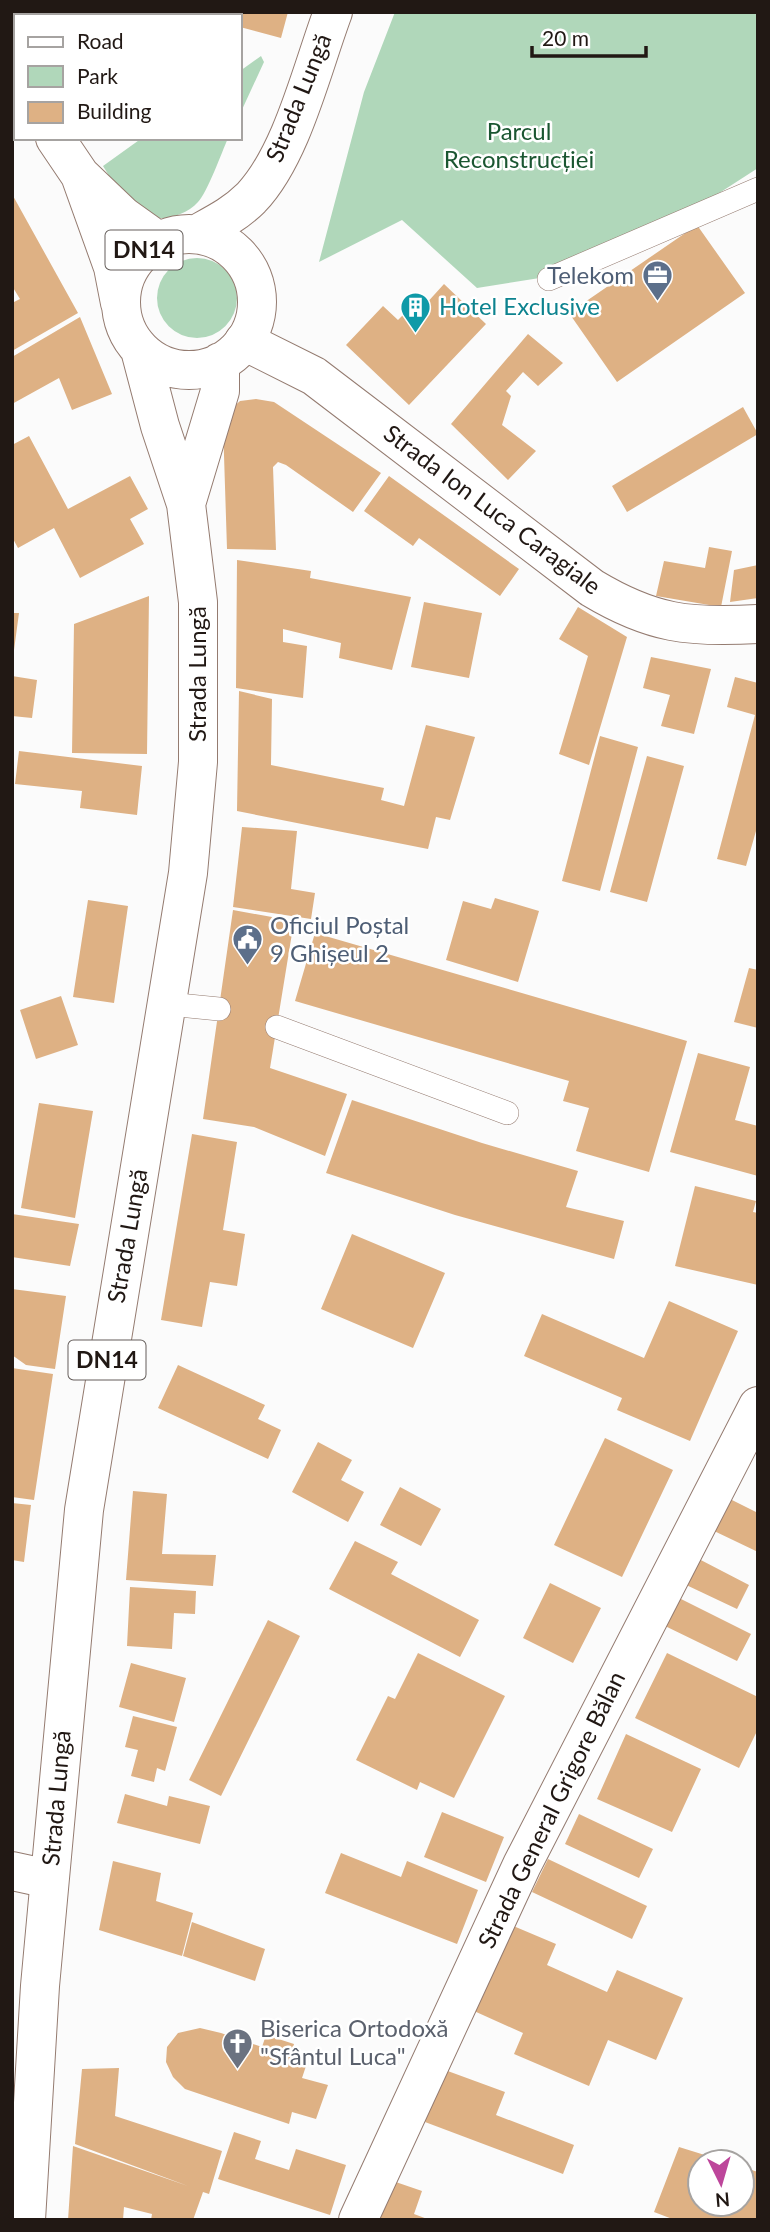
<svg xmlns="http://www.w3.org/2000/svg" width="770" height="2232" font-family="Lato,sans-serif">
	<style>
		.green { fill: #b0d7ba }
		.building { fill: #deb184 }
		.lines { fill: none; stroke-linecap: round; stroke-linejoin: round }
		.service-casing { stroke: #947b70; stroke-width: 24 }
		.minor-casing { stroke: #947b70; stroke-width: 40 }
		.primary-casing { stroke: #947b70; stroke-width: 40 }
		.service { stroke: #fff; stroke-width: 23 }
		.minor { stroke: #fff; stroke-width: 38 }
		.primary { stroke: #fff; stroke-width: 38 }
		.labels { text-anchor: middle; stroke-width: 5; stroke-linejoin: round; paint-order: stroke }
		.shield { fill: #fff; stroke: #645d5a; stroke-width: 2 }
		.shield-label { font-size: 23px; font-weight: bold; fill: #211814 }
		.street-label { font-size: 24px; fill: #211814; stroke: #fff }
		.park-label { font-size: 24px; fill: #1a5631; stroke: #fff }
		.service-label { font-size: 24px; fill: #4e5e75; stroke: #fff; text-anchor: end }
		.culture-label { font-size: 24px; fill: #0d838f; stroke: #fff; text-anchor: start }
		.worship-label { font-size: 24px; fill: #5b616d; stroke: #fff; text-anchor: start }
	</style>
	<rect width="100%" height="100%" fill="#fbfbfb"/>
	<path class="green" d="M395,12H758V168L603,268L477,288L402,220L319,262L364,92Z
		M261,56L264,62L240,114V71Z
		M142,138H228C222,152 207,193 198,202C183,219 151,224 133,211C122,203 111,178 103,166Z
		M157 298a40 40 0 1 1 80 0a40 40 0 1 1-80 0Z"/>
	<path class="building" d="M12,12H65L67,16H16V29L12,23Z
		M112,12L192,13L288,12L281,38L240,27V16H116Z
		M12,194L78,313L12,351V303L20,299L12,286Z
		M697,225L745,293L617,382L569,313Z
		M444,284L486,324L409,405L346,345L383,306L398,320L418,300L424,306Z
		M80,317L112,394L72,410L59,378L12,404V357Z
		M528,334L563,363L538,386L523,372L506,391L511,396L502,425L536,451L508,480L451,424Z
		M256,399L274,402L381,473L353,512L286,465L278,462L273,467L276,550L227,549L223,424L229,411L240,401Z
		M743,407L758,434L627,512L612,486Z
		M29,436L68,509L130,476L148,509L130,519L144,544L80,578L54,528L18,548L12,537V445Z
		M389,476L519,569L500,596L419,538L413,546L364,511Z
		M709,547L732,551L721,607L656,596L664,561L705,568Z
		M237,560L311,571L310,578L411,597L392,670L339,658L341,643L283,629V642L307,646L303,698L236,688Z
		M758,565V598L730,602L734,570Z
		M149,596L147,754L72,753L74,624Z
		M424,602L482,613L469,678L411,667Z
		M578,607L627,637L589,765L559,754L588,656L559,639Z
		M12,613H19L14,650H12Z
		M651,657L711,669L694,734L661,726L670,695L643,688Z
		M12,676L37,680L32,718L12,716Z
		M735,677L758,683V824L746,866L717,859L755,715L727,707Z
		M239,691L272,699L271,765L384,788L381,800L404,806L426,725L475,737L450,820L436,817L428,849L237,811Z
		M600,736L638,747L600,891L562,881Z
		M19,751L142,766L137,815L80,808L82,791L15,784Z
		M647,756L684,766L647,902L610,892Z
		M242,827L297,831L291,889L315,893L311,919L233,907Z
		M495,898L539,911L518,982L446,960L463,901L491,909Z
		M88,900L128,906L114,1003L73,997Z
		M233,910L294,921L270,1068L347,1094L325,1156L254,1127L203,1119Z
		M315,933L687,1041L649,1172L576,1151L589,1108L563,1101L569,1081L295,1001Z
		M749,968L758,970V1028L734,1022Z
		M61,996L78,1045L36,1059L20,1010Z
		M698,1053L750,1067L735,1120L758,1126V1176L670,1152Z
		M352,1100L482,1143L578,1171L566,1207L624,1221L614,1259L455,1215L326,1173Z
		M39,1103L93,1111L75,1218L21,1208Z
		M192,1134L237,1142L223,1230L245,1234L237,1286L210,1282L202,1327L161,1320Z
		M695,1186L756,1201L753,1212L758,1213V1285L675,1266Z
		M12,1214L79,1224L70,1266L12,1257Z
		M352,1234L445,1273L413,1348L321,1309Z
		M12,1289L66,1296L55,1369L26,1365L12,1355Z
		M669,1301L738,1331L690,1441L617,1410L622,1398L524,1356L542,1314L644,1358Z
		M178,1365L265,1405L258,1419L281,1430L268,1459L158,1408Z
		M12,1368L53,1374L34,1500L12,1497Z
		M605,1438L673,1470L622,1577L554,1545Z
		M318,1442L352,1460L341,1480L364,1492L348,1522L292,1492Z
		M400,1487L441,1509L421,1546L380,1525Z
		M133,1491L167,1494L162,1554L216,1555L213,1586L126,1580Z
		M728,1498L758,1513V1552L712,1530Z
		M12,1503L31,1505L24,1562L12,1560Z
		M355,1541L398,1562L391,1574L479,1620L460,1657L329,1589Z
		M695,1557L749,1585L737,1609L682,1583Z
		M550,1583L601,1608L573,1663L523,1638Z
		M130,1587L196,1591L195,1614L174,1613L172,1649L127,1646Z
		M677,1597L751,1634L737,1661L663,1625Z
		M268,1620L300,1636L221,1796L189,1780Z
		M418,1653L505,1696L454,1798L420,1782L417,1790L356,1760L388,1696L395,1699Z
		M667,1653L758,1697V1729L739,1768L635,1718Z
		M131,1663L186,1678L174,1722L119,1707Z
		M133,1716L177,1727L165,1771L157,1768L154,1782L131,1776L138,1750L125,1747Z
		M626,1734L701,1769L672,1832L597,1799Z
		M125,1794L167,1806L169,1796L210,1806L200,1844L117,1823Z
		M442,1812L504,1837L486,1882L424,1857Z
		M579,1814L653,1849L639,1878L565,1844Z
		M341,1853L401,1877L407,1861L478,1890L457,1944L325,1893Z
		M548,1859L647,1906L632,1939L532,1892Z
		M113,1861L161,1873L156,1901L193,1913L182,1956L99,1930Z
		M192,1922L265,1949L255,1981L183,1956Z
		M511,1925L556,1944L547,1965L607,1992L617,1970L683,1998L656,2060L608,2040L589,2086L514,2054L523,2033L474,2011Z
		M200,2028L221,2033L262,2047L266,2035L294,2044L291,2056L307,2063L302,2078L328,2085L316,2119L292,2112L289,2124L185,2089L173,2077L166,2062L167,2047L178,2033Z
		M119,2068L115,2116L222,2151L209,2194L203,2192L193,2220H151L152,2214L124,2207L123,2220H68L73,2146L188,2186L75,2144L82,2069Z
		M445,2070L505,2092L496,2115L574,2145L563,2174L425,2122Z
		M234,2132L261,2141L255,2159L289,2170L296,2149L346,2165L330,2215L218,2179Z
		M679,2147L724,2161L700,2162V2204H742V2167L758,2172V2220H675L654,2212Z
		M387,2179L422,2191L414,2214L430,2220H372Z"/>
	<g class="lines">
		<defs>
			<path id="service" d="M549,279L758,189
				M168,1004L219,1009
				M277,1027L507,1113"/>
			<path id="minor" d="M244,341L314,376L592,588C652,624 689,628 758,624
				M12,1871L49,1879
				M358,2220L522,1865L758,1406"/>
			<path id="primary" d="M12,85L16,90
				M55,138L80,175L123,216L158,241
				M80,175L113,267L120,303
				M197,234C217,223 235,214 251,198C292,155 312,68 333,12
				M121 302a68 68 0 1 1 136 0a68 68 0 1 1-136 0Z
				M186,504L220,391V362
				M26,2220L40,1986L84,1510L188,873L198,762V602L186,504L160,426L140,350"/>
		</defs>
		<use href="#service" class="service-casing"/>
		<use href="#minor" class="minor-casing"/>
		<use href="#primary" class="primary-casing"/>
		<use href="#service" class="service"/>
		<use href="#minor" class="minor"/>
		<use href="#primary" class="primary"/>
	</g>
	<defs>
		<symbol id="office-pin" viewBox="-11 -11 22 30"><path d="M0 17L-7.5 6A9.5 9.5 0 1 1 7.5 6Z" fill="#5c6f8a" stroke="#fff"/><path d="M-6-3h4V-5.5h4V-3h4V5H-6ZM-1-4.5V-3h2v-1.5ZM-6 0V1H6V0Z" fill="#fff"/></symbol>
		<symbol id="building-pin" viewBox="-11 -11 22 30"><path d="M0 17L-7.5 6A9.5 9.5 0 1 1 7.5 6Z" fill="#0f9aa8" stroke="#fff"/><path d="M-4-6H4V6H1V3H-1V6H-4ZM-2.5-4.3h1.7v1.8h-1.7ZM.8-4.3h1.7v1.8H.8ZM-2.5-1h1.7V.8h-1.7ZM.8-1h1.7V.8H.8Z" fill="#fff"/></symbol>
		<symbol id="civic-pin" viewBox="-11 -11 22 30"><path d="M0 17L-7.5 6A9.5 9.5 0 1 1 7.5 6Z" fill="#5c6f8a" stroke="#fff"/><path d="M-.6-6.5H3V-4.5H.6V-3L4-1V1h2V6H-6V1h2V-1L-.6-3ZM-1.2 2.5V6h2.4V2.5Z" fill="#fff"/></symbol>
		<symbol id="church-pin" viewBox="-11 -11 22 30"><path d="M0 17L-7.5 6A9.5 9.5 0 1 1 7.5 6Z" fill="#6b7280" stroke="#fff"/><path d="M-1.2-6h2.4v3.5h3.3v2.4h-3.3V6h-2.4V-.1h-3.3v-2.4h3.3Z" fill="#fff"/></symbol>
	</defs>
	<g fill-rule="evenodd">
		<use href="#office-pin" x="640" y="258" width="35" height="47"/>
		<use href="#building-pin" x="398" y="290" width="35" height="47"/>
		<use href="#civic-pin" x="230" y="922" width="35" height="47"/>
		<use href="#church-pin" x="220" y="2026" width="35" height="47"/>
	</g>
	<g class="labels">
		<g class="shield">
			<rect x="105.5" y="230.5" width="77" height="39" rx="5"/>
			<rect x="68.5" y="1340.5" width="77" height="39" rx="5"/>
		</g>
		<g class="shield-label">
			<text x="144" y="258">DN14</text>
			<text x="107" y="1368">DN14</text>
		</g>
		<g class="street-label">
			<text transform="translate(299 98) rotate(-68)" y="8">Strada Lungă</text>
			<text transform="translate(492 510) rotate(37)" y="8">Strada Ion Luca Caragiale</text>
			<text transform="translate(198 674) rotate(-90)" y="8">Strada Lungă</text>
			<text transform="translate(128 1236) rotate(-80)" y="8">Strada Lungă</text>
			<text transform="translate(57 1798) rotate(-85)" y="8">Strada Lungă</text>
			<text transform="translate(552 1810) rotate(-64)" y="8">Strada General Grigore Bălan</text>
		</g>
		<g class="park-label">
			<text x="519" y="140">Parcul<tspan x="519" dy="28">Reconstrucției</tspan></text>
		</g>
		<g class="service-label">
			<text x="634" y="284">Telekom</text>
			<text x="270" y="934" text-anchor="start">Oficiul Poștal<tspan x="270" dy="28">9 Ghișeul 2</tspan></text>
		</g>
		<g class="culture-label">
			<text x="439" y="315">Hotel Exclusive</text>
		</g>
		<g class="worship-label">
			<text x="260" y="2037">Biserica Ortodoxă<tspan x="260" dy="28">"Sfântul Luca"</tspan></text>
		</g>
	</g>
	<rect width="770" height="2232" fill="none" stroke="#211814" stroke-width="28"/>
	<rect x="14" y="14" width="228" height="126" fill="#ffffff" stroke="#a6a3a1" stroke-width="2"/>
	<rect x="28" y="37" width="35" height="10" fill="#ffffff" stroke="#a6a3a1" stroke-width="2"/>
	<text x="77" y="49" font-size="21" fill="#211814">Road</text>
	<rect x="28" y="66" width="35" height="21" fill="#b0d7ba" stroke="#a6a3a1" stroke-width="2"/>
	<text x="77" y="84" font-size="21" fill="#211814">Park</text>
	<rect x="28" y="102" width="35" height="21" fill="#deb184" stroke="#a6a3a1" stroke-width="2"/>
	<text x="77" y="119" font-size="21" fill="#211814">Building</text>
	<g transform="translate(721 2183) rotate(175)"><circle r="33" fill="#ffffff" stroke="#a6a3a1" stroke-width="2"/>
	<path d="M0-5L12 26L0 18L-12 26Z" fill="#bd469b"/>
	<text y="-10" font-size="19" font-weight="bold" text-anchor="middle" fill="#211814">N</text>
	</g>
	<path d="M532 46v10h114v-10" fill="none" stroke="#211814" stroke-width="3.5"/>
	<text x="542" y="46" font-size="21" fill="#211814" stroke="#ffffff" stroke-width="5" paint-order="stroke">20 m</text>
</svg>
